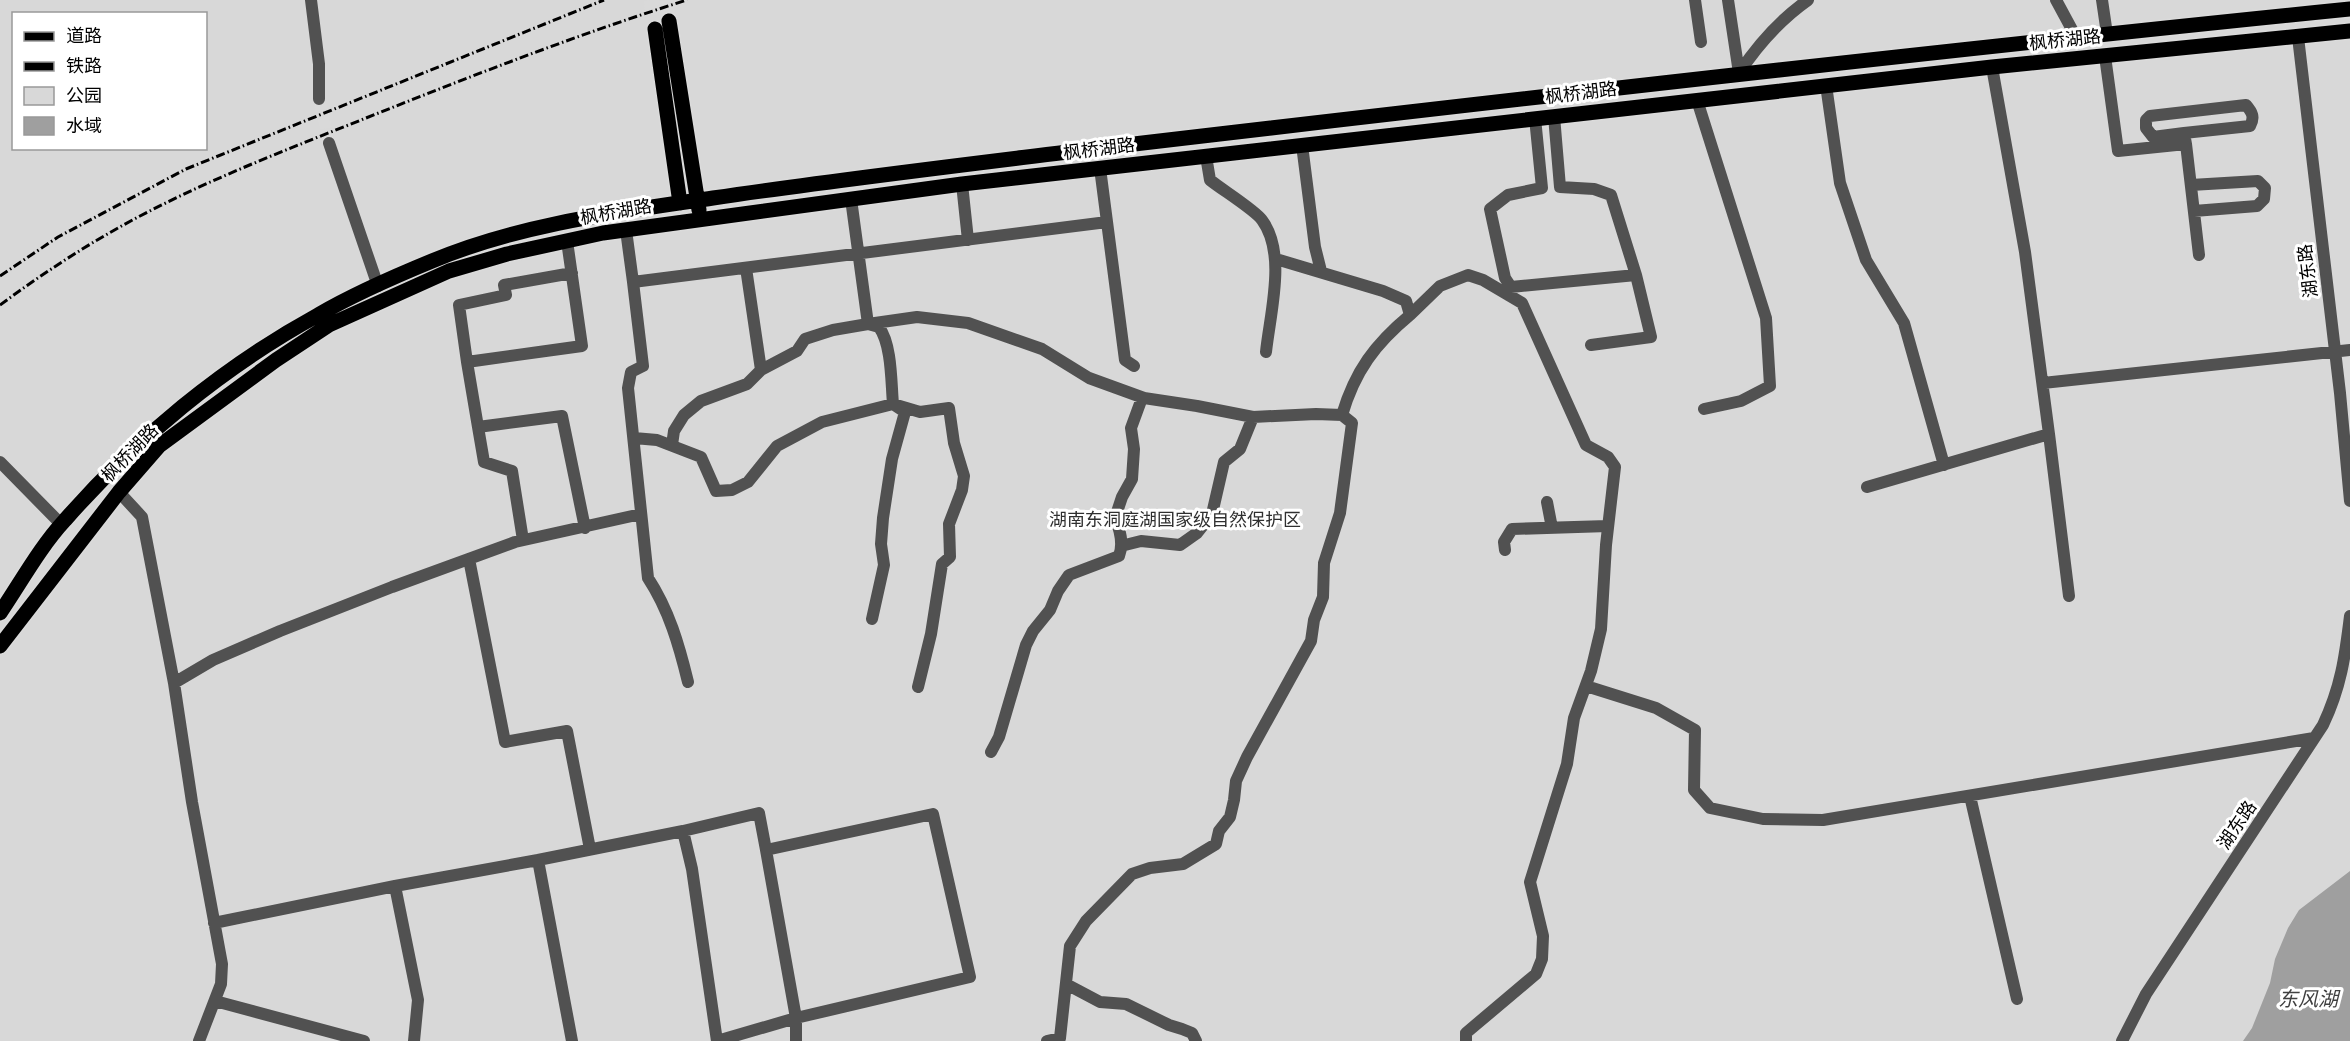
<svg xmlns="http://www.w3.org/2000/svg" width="2350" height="1041" font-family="Quicksand,'Noto Sans SC',sans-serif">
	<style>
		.green { fill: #d8d8d8; fill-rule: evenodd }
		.water { fill: #9f9f9f }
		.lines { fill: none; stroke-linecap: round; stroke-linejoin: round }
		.minor-tunnel { stroke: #d9d9d9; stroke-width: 12; stroke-dasharray: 12 6; stroke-linecap: butt }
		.major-tunnel { stroke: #d9d9d9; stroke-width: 15; stroke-dasharray: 15 8; stroke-linecap: butt }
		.major-casing { stroke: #dbdbdb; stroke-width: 18 }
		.minor { stroke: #515151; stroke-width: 12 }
		.major { stroke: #000; stroke-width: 15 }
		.rail { stroke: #000; stroke-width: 3; stroke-dasharray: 9 3 1.5 3; stroke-linecap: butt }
		.labels { text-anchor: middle; stroke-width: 6; stroke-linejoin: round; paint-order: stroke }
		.street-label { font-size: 18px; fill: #000; stroke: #fff }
		.park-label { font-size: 18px; fill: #2f2f2f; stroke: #fff }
		.water-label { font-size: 20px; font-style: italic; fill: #404040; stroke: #fff }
	</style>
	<rect width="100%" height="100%" fill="#fff"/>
	<path class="green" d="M0,0H2350V1041H0ZM14,14H206V148H14Z"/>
	<path class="water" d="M2350,871V1041H2243L2252,1028L2270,983L2275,959L2288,928L2299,910Z"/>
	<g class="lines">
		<path class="minor-tunnel" d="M319,99L329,143"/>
		<path class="major-tunnel" d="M651,0L655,29
			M665,0L669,21"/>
		<defs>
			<path id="major" d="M669,21L699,210
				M655,29L680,203
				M0,613C21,582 40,547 65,520C136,439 223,367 318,315C354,294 393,277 432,261C520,224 618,212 713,198C842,179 971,164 1100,148C1516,99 1933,51 2350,9
				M0,646L119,492L159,446L276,360L329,325L449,271L507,254L603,233L962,184L1992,67L2350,31"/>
		</defs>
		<use href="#major" class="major-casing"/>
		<path class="minor" d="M311,0L319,64V99
			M1695,0L1701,42
			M1728,0L1739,73
			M2056,0L2076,37
			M2102,0L2107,34
			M2298,37L2340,393L2350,501
			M2105,56L2118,151L2186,144L2199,255
			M1739,73C1757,46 1781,19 1808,0
			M1826,85L1840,183L1866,260L1904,323L1944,465
			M1697,100L1766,318L1770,386L1741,401L1704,409
			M1535,118L1542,188L1508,195L1490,209L1505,278L1511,287L1636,275L1611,195L1594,189L1560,187L1554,116
			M2184,133L2153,137L2146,128V120L2150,116L2246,105C2252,112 2255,117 2250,126L2184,133L2186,144
			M329,143L378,286
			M1302,145L1315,247L1321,271
			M1206,156L1210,180C1221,189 1255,210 1262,220C1287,254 1270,313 1266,352
			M1100,168L1125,360L1134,366
			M962,184L968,240
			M2191,185L2258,181L2265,188L2264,199L2257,206L2194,211
			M851,199L868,324L917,317L968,323L1042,349L1089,378L1144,398L1197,406L1253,417L1316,414L1342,415
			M626,230L633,282L1107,222
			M633,282L643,366L631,372L628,388L648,578C669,610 679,645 688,682
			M1410,315L1440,286L1468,275L1483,280L1522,303L1586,445L1608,457L1615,467L1606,545L1601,629L1591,671L1574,718L1567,764L1530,882L1543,936L1542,959L1536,974L1466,1033V1041
			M1591,345L1651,337L1636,275
			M467,362L459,305L506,295L504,285L572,273
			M761,370L797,351L805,339L833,330L868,324L879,327C892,345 891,382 893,404L905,412L892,459L883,518L881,544L884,565L872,619
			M2043,383L2350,350
			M478,427L467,362L582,346L567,241
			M2049,434L2069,596
			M634,438L657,440L701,457L716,491L732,490L748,482L777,446L822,422L893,404L920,412L949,408L954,443L964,476L962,490L949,524L950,557L942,564L931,634L918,687
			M672,445L674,431L684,415L701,401L747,384L761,370L746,268
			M0,462L61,524
			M1867,487L2049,434L2025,252L1992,67
			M119,492L142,517L174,683L192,802L222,964L221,984L199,1041
			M1547,502L1552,528
			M523,540L512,471L484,462L478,427L562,416L585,528
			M1121,546L1141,541L1180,545L1197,533L1212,514L1224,462L1240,449L1253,417
			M1505,550L1504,542L1512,529L1608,526
			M469,559L505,742L567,731L590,849
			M174,683L213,660L280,631L392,587L515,542L641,514
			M1586,686L1656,708L1695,730L1694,790L1710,808L1763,819L1823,820L2314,738
			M991,752L999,737L1026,645L1033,631L1050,610L1058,591L1069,575L1119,556C1124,543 1120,530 1115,518L1122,497L1132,479L1134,449L1131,428L1142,398
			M1970,796L2017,999
			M683,831L692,869L717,1041
			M766,850L796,1018V1041
			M395,886L538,860
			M214,923L395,886L418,1000L414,1041
			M1066,984L1100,1002L1126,1004L1169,1025L1182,1029L1192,1033L1196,1041
			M215,1001L364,1041
			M572,1041L538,860L683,831L759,813L766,850L933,814L970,977L796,1018L717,1041
			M1047,1041L1060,1038L1070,946L1086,921L1132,874L1150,868L1183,864L1216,844L1219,831L1230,817L1234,800L1236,781L1247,757L1311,641L1314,620L1323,597L1324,563L1340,513L1352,423L1342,415C1355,371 1375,344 1410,315L1406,301L1383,291L1276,259
			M2122,1041L2146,994L2323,725C2341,687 2345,657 2350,616"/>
		<use href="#major" class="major"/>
		<path class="rail" d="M0,276L58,237L186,169L604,0
			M0,305C38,277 77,251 118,228C200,182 289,149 376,114C479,73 582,33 687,0"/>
	</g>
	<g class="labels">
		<g class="street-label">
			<text transform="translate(2065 40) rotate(-6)" y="6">枫桥湖路</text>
			<text transform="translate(1581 93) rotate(-7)" y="6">枫桥湖路</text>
			<text transform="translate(1099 149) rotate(-7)" y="6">枫桥湖路</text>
			<text transform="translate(616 212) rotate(-10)" y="6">枫桥湖路</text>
			<text transform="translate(2308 271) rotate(-97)" y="6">湖东路</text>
			<text transform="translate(130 453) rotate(-46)" y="6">枫桥湖路</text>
			<text transform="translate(2237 825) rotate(-56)" y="6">湖东路</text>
		</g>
		<g class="park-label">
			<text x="1175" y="526">湖南东洞庭湖国家级自然保护区</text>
		</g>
		<g class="water-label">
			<text x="2308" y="1006">东风湖</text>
		</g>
	</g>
	<rect x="12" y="12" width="195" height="138" fill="#ffffff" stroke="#999999" stroke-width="1.5"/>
	<rect x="24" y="32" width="30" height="9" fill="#000000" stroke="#999999" stroke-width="1.5"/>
	<text x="66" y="42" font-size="18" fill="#000000">道路</text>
	<rect x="24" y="62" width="30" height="9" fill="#000000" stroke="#999999" stroke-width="1.5"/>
	<text x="66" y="72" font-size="18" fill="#000000">铁路</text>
	<rect x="24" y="87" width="30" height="18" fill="#d8d8d8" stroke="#999999" stroke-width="1.5"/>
	<text x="66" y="102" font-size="18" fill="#000000">公园</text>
	<rect x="24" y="117" width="30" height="18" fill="#9f9f9f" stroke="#999999" stroke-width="1.5"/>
	<text x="66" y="132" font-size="18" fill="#000000">水域</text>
</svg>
